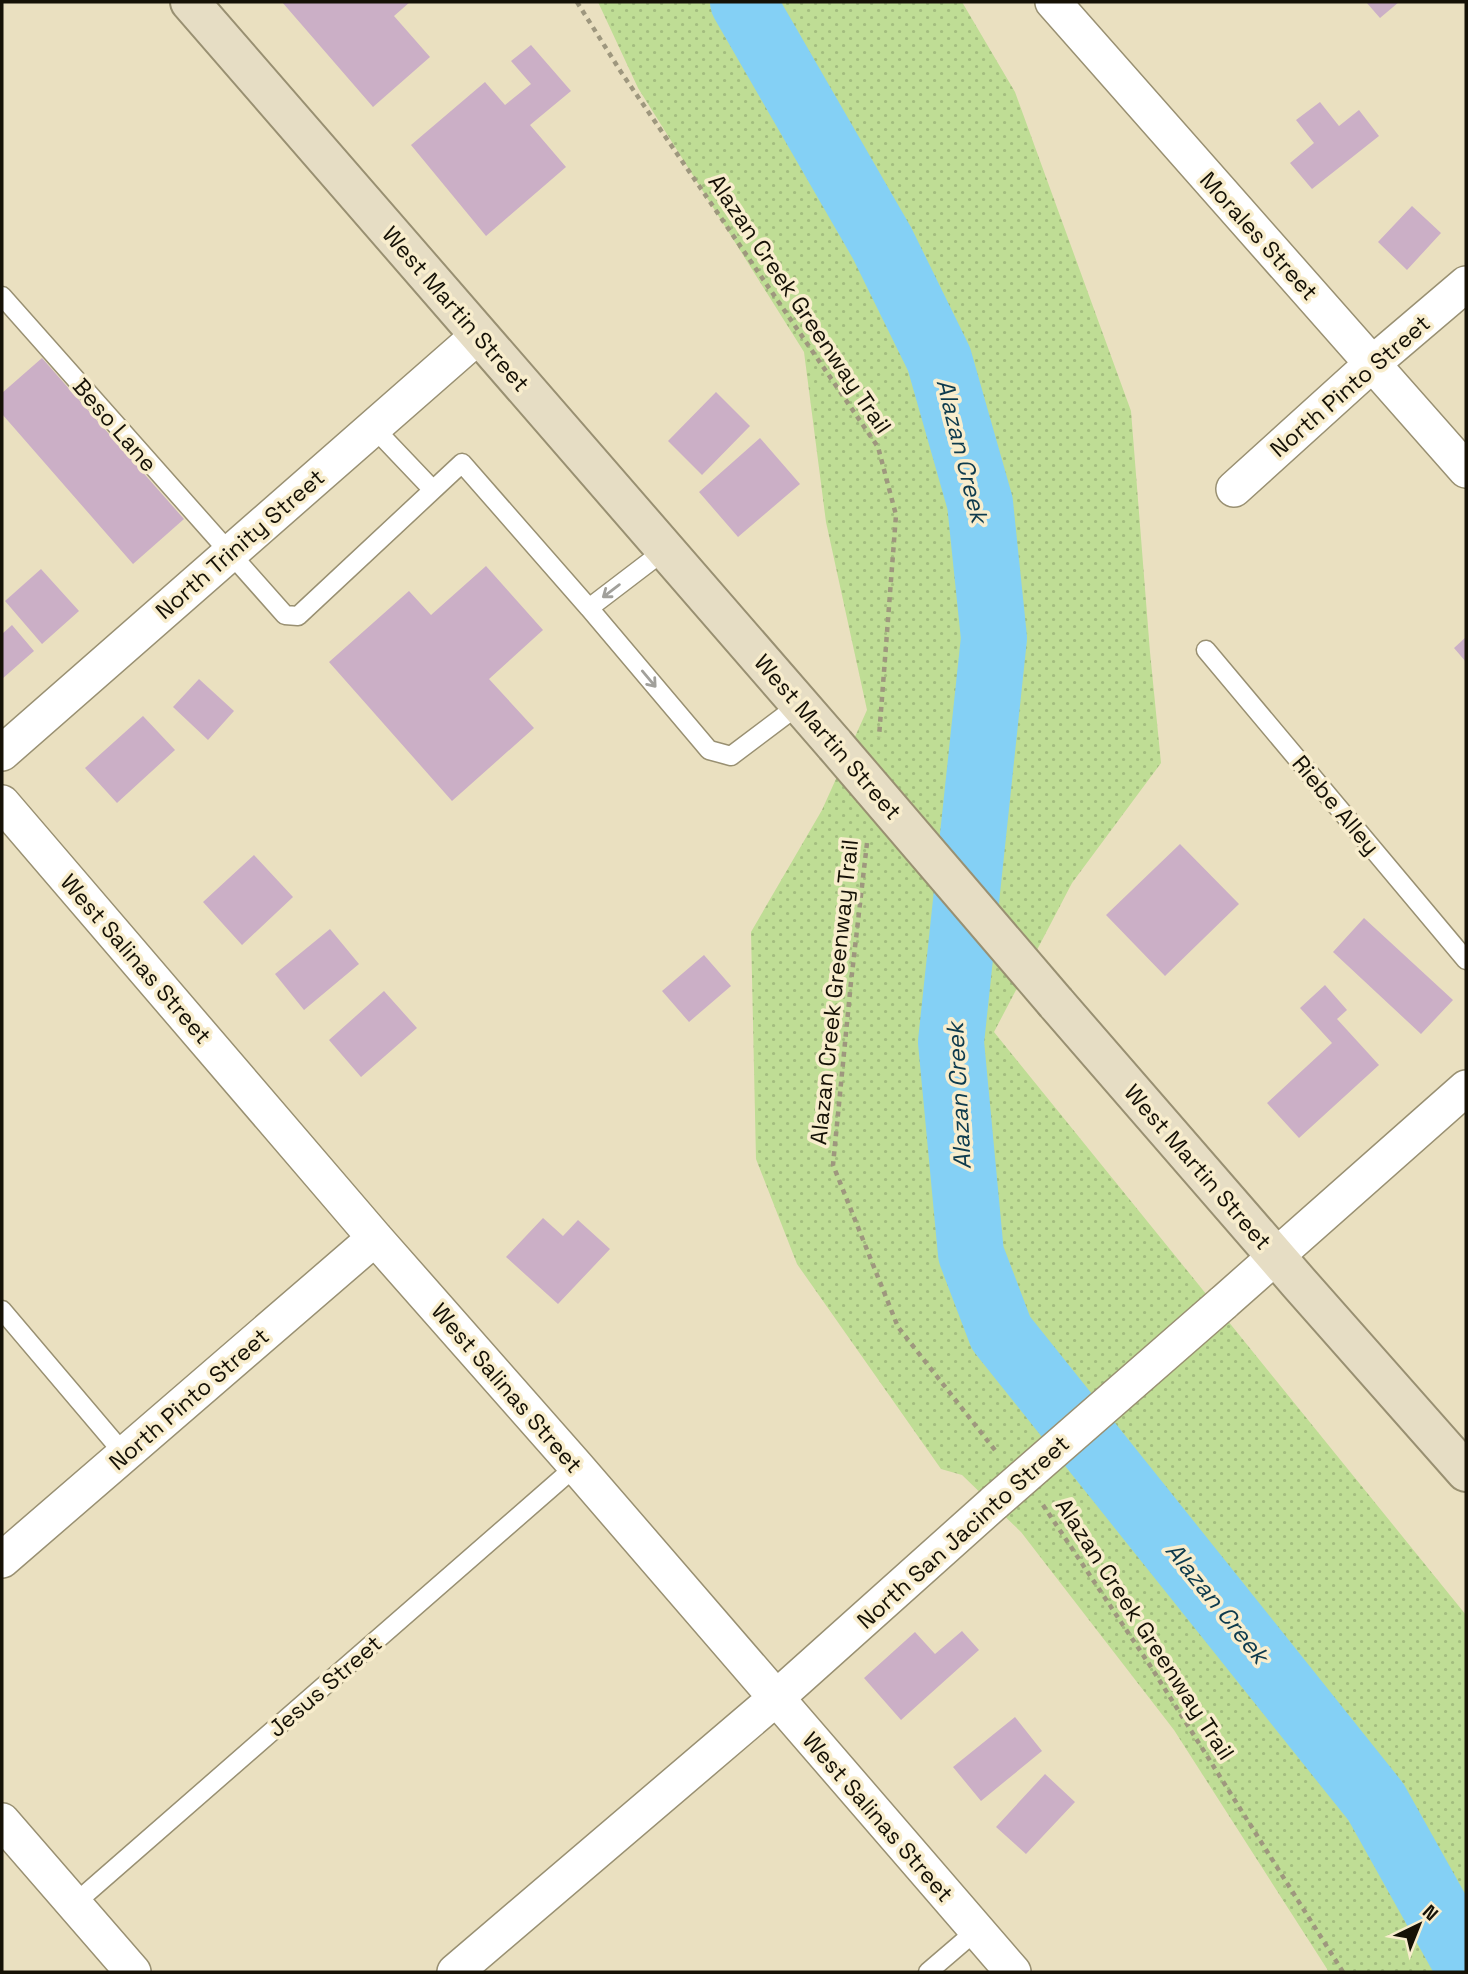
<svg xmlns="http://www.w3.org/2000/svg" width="1468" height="1974" font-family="'Space Grotesk',sans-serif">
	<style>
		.grass { fill: url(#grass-dots) }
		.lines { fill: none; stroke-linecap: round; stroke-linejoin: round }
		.river { stroke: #84d0f5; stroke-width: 66 }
		.building { fill: #cbafc6 }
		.service-casing { stroke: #999072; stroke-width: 21 }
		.minor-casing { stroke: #999072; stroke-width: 38 }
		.secondary-casing { stroke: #999072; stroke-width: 42 }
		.path { stroke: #9e977e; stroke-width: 4.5; stroke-dasharray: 5 5; stroke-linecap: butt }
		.service { stroke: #fff; stroke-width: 18 }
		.minor { stroke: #fff; stroke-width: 35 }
		.secondary { stroke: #e6ddc4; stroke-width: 38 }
		.minor-bridge-casing { stroke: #999072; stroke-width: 38; stroke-linecap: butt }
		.secondary-bridge-casing { stroke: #999072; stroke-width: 42; stroke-linecap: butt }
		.minor-bridge { stroke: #fff; stroke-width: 35 }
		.secondary-bridge { stroke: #e6ddc4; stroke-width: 38 }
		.oneway { stroke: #a1a09b }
		.labels { text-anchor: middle; stroke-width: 7; stroke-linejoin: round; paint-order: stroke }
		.street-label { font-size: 23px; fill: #151106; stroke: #f8edcd }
		.water-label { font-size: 24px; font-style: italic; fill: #0d3a4d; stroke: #f8edcd }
	</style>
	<defs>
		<pattern id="grass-dots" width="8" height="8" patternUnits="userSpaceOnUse" patternTransform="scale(1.75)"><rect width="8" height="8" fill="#bfdd95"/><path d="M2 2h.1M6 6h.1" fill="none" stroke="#a3bd7f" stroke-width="1.8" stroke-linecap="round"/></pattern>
	</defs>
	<rect width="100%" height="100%" fill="#eae0c0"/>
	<path class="grass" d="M598,2H962L1015,92L1131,411L1150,652L1161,763L1072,883L994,1032L1466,1615V1972H1329L1174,1730L1021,1532L962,1475L941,1469L797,1264L756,1159L751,932L822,810L867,710L826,522L804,352L638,88Z"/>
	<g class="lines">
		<path class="river" d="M743,2L882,243L939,359L980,503L994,638L951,1042L971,1254L1001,1333L1376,1802L1466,1963"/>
	</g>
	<path class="building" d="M282,2H410L394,16L430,57L373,107Z
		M1366,2H1399L1380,18Z
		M531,45L571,91L530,125L566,167L486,236L411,145L485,82L505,105L531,84L511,61Z
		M1320,102L1339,126L1359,110L1379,136L1312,189L1290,163L1314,143L1296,120Z
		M1412,206L1441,233L1407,270L1378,242Z
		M42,358L184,519L133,564L2,414V393Z
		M716,392L750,426L702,475L668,441Z
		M760,438L800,484L738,537L699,492Z
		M486,566L543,630L489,679L534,728L452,801L329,662L409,591L431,615Z
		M41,569L79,611L42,644L5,601Z
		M12,625L34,651L2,679V634Z
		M1466,637V662L1454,648Z
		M199,679L234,711L208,740L173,707Z
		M143,716L175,750L117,803L85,768Z
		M1180,844L1239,904L1165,976L1106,915Z
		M254,855L293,897L242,945L203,902Z
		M1364,918L1453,1000L1421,1034L1333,952Z
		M330,929L359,964L304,1010L275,974Z
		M704,955L731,986L689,1022L662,991Z
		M1325,985L1347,1010L1337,1019L1379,1065L1299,1138L1267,1103L1332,1043L1300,1008Z
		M384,991L417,1028L361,1077L329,1040Z
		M543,1218L563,1236L578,1220L610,1249L558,1304L506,1257Z
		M962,1631L979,1650L901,1720L864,1678L915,1632L935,1654Z
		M1015,1717L1042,1751L981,1801L953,1767Z
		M1045,1774L1075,1802L1026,1854L996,1827Z"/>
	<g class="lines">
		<defs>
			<path id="service" d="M2,296L285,615L298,616L433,490
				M373,427L433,490L462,463L589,608L665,550
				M589,608L709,750L731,756L800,704
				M1206,650L1466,960
				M2,1310L125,1455
				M73,1905L576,1466
				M928,1972L977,1930"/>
			<path id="minor" d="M1053,2L1466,470
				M1234,489L1372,364L1466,284
				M2,753L479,335
				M2,803L375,1238L576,1466L1013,1972
				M1223,1303L1466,1088
				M2,1560L375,1238
				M2,1821L133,1972
				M455,1972L775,1699L995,1502"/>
			<path id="secondary" d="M190,2L835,745
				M1056,1003L1299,1283L1466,1472"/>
		</defs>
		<use href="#service" class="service-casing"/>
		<use href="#minor" class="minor-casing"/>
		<use href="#secondary" class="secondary-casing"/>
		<path class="path" d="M577,2L621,72L878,447L896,515L879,737
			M867,843L851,982L833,1165L898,1327L998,1454
			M1043,1505L1151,1667L1343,1972"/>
		<use href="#service" class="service"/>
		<use href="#minor" class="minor"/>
		<use href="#secondary" class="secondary"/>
		<defs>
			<path id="minor-bridge" d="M995,1502L1223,1303"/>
			<path id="secondary-bridge" d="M835,745L1056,1003"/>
		</defs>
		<use href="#minor-bridge" class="minor-bridge-casing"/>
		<use href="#secondary-bridge" class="secondary-bridge-casing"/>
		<use href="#minor-bridge" class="minor-bridge"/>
		<use href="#secondary-bridge" class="secondary-bridge"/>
	</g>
	<defs><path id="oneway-shaft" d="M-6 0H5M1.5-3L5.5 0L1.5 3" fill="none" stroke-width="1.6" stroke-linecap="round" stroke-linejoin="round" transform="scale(1.75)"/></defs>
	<g class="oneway">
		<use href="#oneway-shaft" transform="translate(611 591) rotate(143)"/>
		<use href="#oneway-shaft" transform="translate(649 679) rotate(50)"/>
	</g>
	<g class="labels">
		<g class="street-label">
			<text transform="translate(1259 236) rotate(48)" y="8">Morales Street</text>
			<text transform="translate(800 304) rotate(56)" y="8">Alazan Creek Greenway Trail</text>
			<text transform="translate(456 309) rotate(49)" y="8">West Martin Street</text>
			<text transform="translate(1350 386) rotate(-41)" y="8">North Pinto Street</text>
			<text transform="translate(115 425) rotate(49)" y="8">Beso Lane</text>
			<text transform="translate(240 544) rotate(-41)" y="8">North Trinity Street</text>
			<text transform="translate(828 737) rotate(49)" y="8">West Martin Street</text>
			<text transform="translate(1336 805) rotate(50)" y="8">Riebe Alley</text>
			<text transform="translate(136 959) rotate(49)" y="8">West Salinas Street</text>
			<text transform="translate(834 992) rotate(-84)" y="8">Alazan Creek Greenway Trail</text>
			<text transform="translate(1198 1167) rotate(49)" y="8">West Martin Street</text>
			<text transform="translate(507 1388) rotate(49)" y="8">West Salinas Street</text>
			<text transform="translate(189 1399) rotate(-41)" y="8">North Pinto Street</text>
			<text transform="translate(963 1532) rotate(-42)" y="8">North San Jacinto Street</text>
			<text transform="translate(1145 1629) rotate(57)" y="8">Alazan Creek Greenway Trail</text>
			<text transform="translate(325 1686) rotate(-41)" y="8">Jesus Street</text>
			<text transform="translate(878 1817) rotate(49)" y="8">West Salinas Street</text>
		</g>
		<g class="water-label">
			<text transform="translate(962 451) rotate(76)" y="8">Alazan Creek</text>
			<text transform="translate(959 1096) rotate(-93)" y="8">Alazan Creek</text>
			<text transform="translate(1217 1603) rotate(51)" y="8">Alazan Creek</text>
		</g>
	</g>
	<rect width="1468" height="1974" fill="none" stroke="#151106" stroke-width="7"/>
	<g transform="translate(1419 1925) rotate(43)" stroke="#f8edcd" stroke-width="5" paint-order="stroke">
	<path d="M0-5L12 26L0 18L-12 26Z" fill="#151106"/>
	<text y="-10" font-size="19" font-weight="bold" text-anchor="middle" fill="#151106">N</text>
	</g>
</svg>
